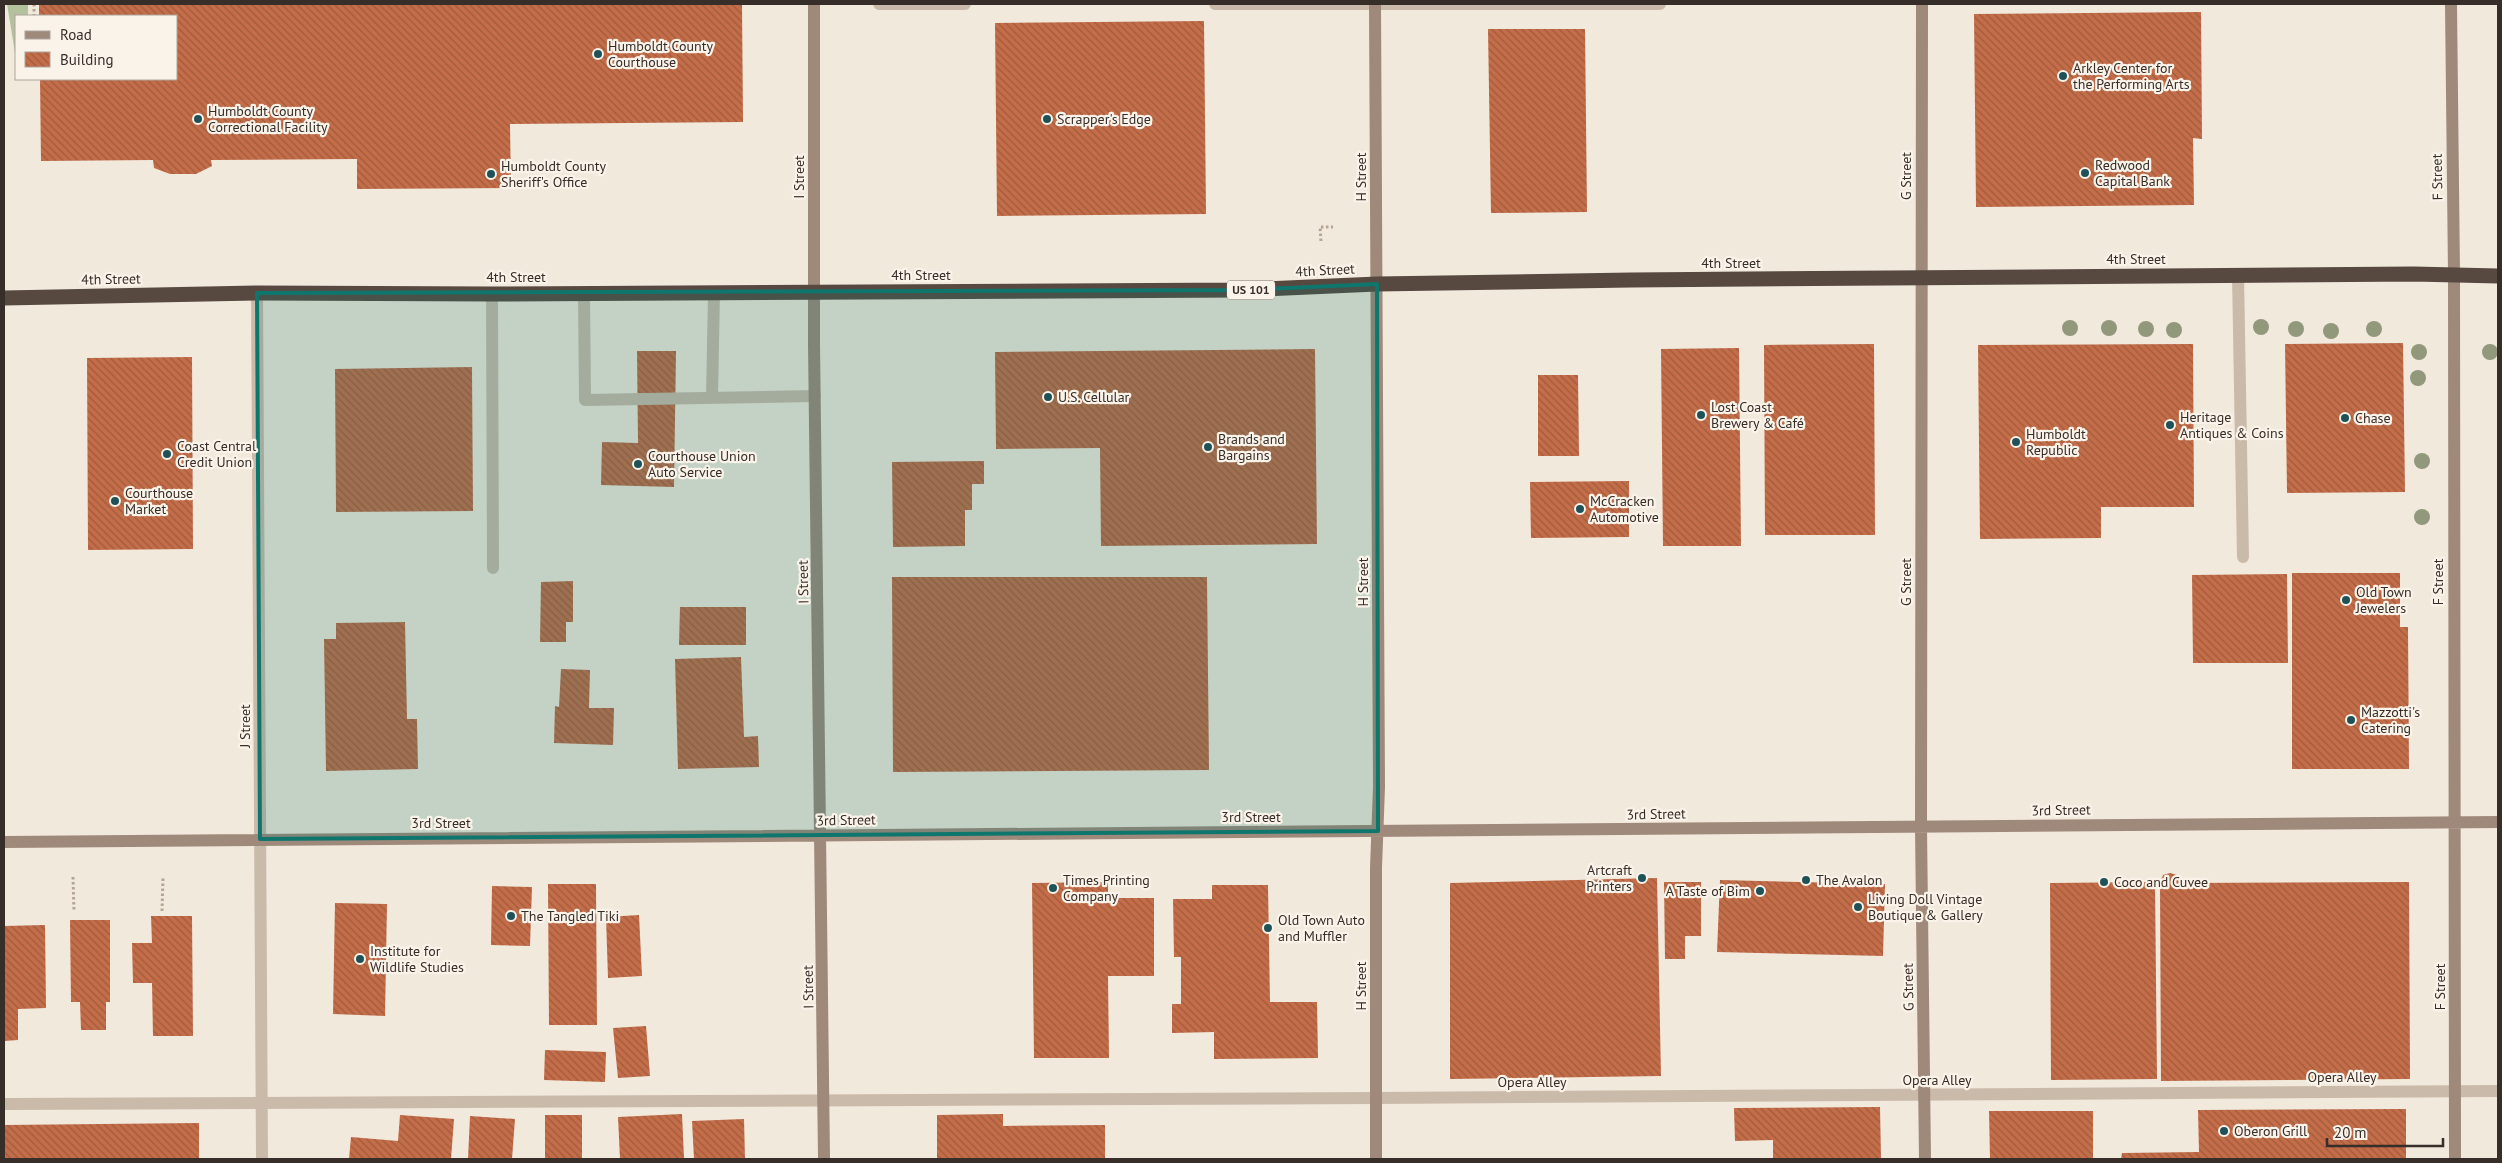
<svg xmlns="http://www.w3.org/2000/svg" width="2502" height="1163" font-family="'PT Sans',sans-serif">
	<style>
		.green { fill: #b3c19d }
		.building { fill: url(#building-back-hatch) }
		.lines { fill: none; stroke-linecap: round; stroke-linejoin: round }
		.path { stroke: #b6a493; stroke-width: 3; stroke-dasharray: 2.5 2.5; stroke-linecap: butt }
		.lane { stroke: #cabaa9; stroke-width: 12 }
		.street { stroke: #cabaa9; stroke-width: 12 }
		.secondary { stroke: #9e897a; stroke-width: 12 }
		.highway { stroke: #584940; stroke-width: 15 }
		.tree { fill: #92987c }
		.marked { fill: #0f766e; fill-opacity: 0.2; stroke: #0f766e; stroke-width: 4; stroke-linejoin: round }
		.poi-dot { fill: #1f5258; stroke: #faf3e9; stroke-width: 2 }
		.labels { text-anchor: middle; stroke-width: 4.5; stroke-linejoin: round; paint-order: stroke }
		.shield { fill: #faf3e9; stroke: #726963; stroke-width: 1 }
		.shield-label { font-size: 12px; font-weight: bold; fill: #372e29 }
		.poi-label { font-size: 14px; fill: #372e29; stroke: #faf3e9; text-anchor: start }
		.street-label { font-size: 14px; fill: #372e29; stroke: #faf3e9 }
	</style>
	<defs>
		<pattern id="building-back-hatch" width="6" height="6" patternUnits="userSpaceOnUse" patternTransform="scale(1.25)"><rect width="6" height="6" fill="#c46d49"/><path d="M-1 5l2 2M0 0l6 6M5-1l2 2" fill="none" stroke="#a05a3d"/></pattern>
	</defs>
	<rect width="100%" height="100%" fill="#f2e9dd"/>
	<path class="green" d="M7,4H28V16H16V59Z"/>
	<path class="building" d="M39,4H742L743,122L510,124L511,188L357,189V159L211,160L212,166L196,174H170L154,168L153,160L41,161L40,79H176V16H39Z
		M2201,12L2202,139L2193,138L2194,205L1976,207L1974,14Z
		M1204,21L1206,214L997,216L995,23Z
		M1488,29H1585L1587,212L1491,213Z
		M2403,343L2405,492L2287,493L2285,344Z
		M1874,344L1875,535H1765L1764,345Z
		M2193,344L2194,507H2101V538L1980,539L1978,345Z
		M1739,348L1741,546H1663L1661,349Z
		M1315,349L1317,544L1101,546L1100,448L996,449L995,352Z
		M637,351H676L674,487L601,485L602,442L638,443Z
		M192,357L193,549L88,550L87,358Z
		M472,367L473,511L336,512L335,369Z
		M1538,375H1578L1579,456H1538Z
		M984,461V484H972V510H965V546L893,547L892,462Z
		M1629,481V537L1531,538L1530,482Z
		M2292,573H2400V627H2408L2409,769H2292Z
		M2287,574L2288,663H2193L2192,575Z
		M892,577H1207L1209,770L893,772Z
		M573,581V622H566V642H540L541,582Z
		M680,607H746V645H679Z
		M405,622L407,719H417L418,769L326,771L324,639H336V623Z
		M741,657L744,737L758,736L759,767L678,769L675,659Z
		M561,669L590,670L589,708H614L613,745L554,743L555,706L559,707Z
		M2170,873L2177,875L2181,883L2409,882L2410,1079L2161,1081L2160,883L2163,875Z
		M1657,878L1661,1076L1450,1079V883Z
		M1720,880L1885,884L1883,956L1717,952Z
		M1108,882V898H1154V976H1108L1109,1058H1034L1032,883Z
		M1664,882H1701V936H1685V959H1665Z
		M2155,882L2157,1079L2051,1080L2050,883Z
		M548,884H596L597,1025H549Z
		M1212,885H1268L1270,1002H1317L1318,1058L1214,1059V1032L1172,1033V1004H1181V957H1174L1173,899H1212Z
		M492,886L532,887L530,946L491,945Z
		M335,903L387,904L385,1016L333,1014Z
		M639,915L642,976L608,978L606,917Z
		M151,916H192L193,1036H153L152,983H133L132,943H152Z
		M70,920H110V1002H106V1030H81L80,1002H71Z
		M45,925L46,1008L18,1009V1040L4,1041V926Z
		M646,1026L650,1076L618,1078L613,1028Z
		M545,1050L606,1052L605,1082L544,1080Z
		M1880,1107L1881,1159H1773V1140L1735,1141L1734,1108Z
		M2406,1109V1159H2121L2122,1153L2199,1152L2198,1110Z
		M1989,1111H2093V1159H1990Z
		M682,1114L684,1158L620,1159L618,1117Z
		M1003,1114V1126L1105,1125V1159H937V1115Z
		M400,1115L454,1119L451,1159H349L351,1137L398,1141Z
		M545,1115H582V1159H545Z
		M470,1116L515,1119L512,1159H468Z
		M744,1119L745,1159H694L692,1121Z
		M199,1123V1159H4V1125Z"/>
	<g class="lines">
		<path class="path" d="M34,4V16
			M1321,241L1320,227H1333
			M73,877L74,911
			M162,911L163,877"/>
		<path class="lane" d="M879,4H965
			M1215,4H1660
			M2238,275L2243,557
			M584,293L585,400L815,396
			M492,294L493,568
			M712,398L714,292
			M4,1104L1376,1098L2498,1091"/>
		<path class="street" d="M257,293L262,1159"/>
		<path class="secondary" d="M814,4V344L824,1159
			M1375,4L1379,787L1376,868V1159
			M1922,4L1921,828L1925,1159
			M2451,4L2454,274L2455,1159
			M4,842L2498,822"/>
		<path class="highway" d="M4,298L257,293L492,294L1240,290L1377,284L1631,280L2414,274L2498,276"/>
	</g>
	<g class="tree">
		<circle cx="2261" cy="327" r="8"/>
		<circle cx="2070" cy="328" r="8"/>
		<circle cx="2109" cy="328" r="8"/>
		<circle cx="2146" cy="329" r="8"/>
		<circle cx="2296" cy="329" r="8"/>
		<circle cx="2374" cy="329" r="8"/>
		<circle cx="2174" cy="330" r="8"/>
		<circle cx="2331" cy="331" r="8"/>
		<circle cx="2419" cy="352" r="8"/>
		<circle cx="2490" cy="352" r="8"/>
		<circle cx="2418" cy="378" r="8"/>
		<circle cx="2422" cy="461" r="8"/>
		<circle cx="2422" cy="517" r="8"/>
	</g>
	<path class="marked" d="M1377,284L1378,831L260,839L257,293L1240,290Z"/>
	<g class="poi-dot">
		<circle cx="598" cy="54" r="5"/>
		<circle cx="2063" cy="76" r="5"/>
		<circle cx="198" cy="119" r="5"/>
		<circle cx="1047" cy="119" r="5"/>
		<circle cx="2085" cy="173" r="5"/>
		<circle cx="491" cy="174" r="5"/>
		<circle cx="1048" cy="397" r="5"/>
		<circle cx="1701" cy="415" r="5"/>
		<circle cx="2345" cy="418" r="5"/>
		<circle cx="2170" cy="425" r="5"/>
		<circle cx="2016" cy="442" r="5"/>
		<circle cx="1208" cy="447" r="5"/>
		<circle cx="167" cy="454" r="5"/>
		<circle cx="638" cy="464" r="5"/>
		<circle cx="115" cy="501" r="5"/>
		<circle cx="1580" cy="509" r="5"/>
		<circle cx="2346" cy="600" r="5"/>
		<circle cx="2351" cy="720" r="5"/>
		<circle cx="1642" cy="878" r="5"/>
		<circle cx="1806" cy="880" r="5"/>
		<circle cx="2104" cy="882" r="5"/>
		<circle cx="1053" cy="888" r="5"/>
		<circle cx="1760" cy="891" r="5"/>
		<circle cx="1858" cy="907" r="5"/>
		<circle cx="511" cy="916" r="5"/>
		<circle cx="1268" cy="928" r="5"/>
		<circle cx="360" cy="959" r="5"/>
		<circle cx="2224" cy="1131" r="5"/>
	</g>
	<g class="labels">
		<rect class="shield" x="1227" y="280.5" width="48" height="19" rx="4"/>
		<g class="shield-label">
			<text x="1251" y="294">US 101</text>
		</g>
		<g class="poi-label">
			<text x="608" y="51">Humboldt County<tspan x="608" dy="16">Courthouse</tspan></text>
			<text x="2073" y="73">Arkley Center for<tspan x="2073" dy="16">the Performing Arts</tspan></text>
			<text x="208" y="116">Humboldt County<tspan x="208" dy="16">Correctional Facility</tspan></text>
			<text x="1057" y="124">Scrapper's Edge</text>
			<text x="2095" y="170">Redwood<tspan x="2095" dy="16">Capital Bank</tspan></text>
			<text x="501" y="171">Humboldt County<tspan x="501" dy="16">Sheriff's Office</tspan></text>
			<text x="1058" y="402">U.S. Cellular</text>
			<text x="1711" y="412">Lost Coast<tspan x="1711" dy="16">Brewery &amp; Café</tspan></text>
			<text x="2180" y="422">Heritage<tspan x="2180" dy="16">Antiques &amp; Coins</tspan></text>
			<text x="2355" y="423">Chase</text>
			<text x="2026" y="439">Humboldt<tspan x="2026" dy="16">Republic</tspan></text>
			<text x="1218" y="444">Brands and<tspan x="1218" dy="16">Bargains</tspan></text>
			<text x="177" y="451">Coast Central<tspan x="177" dy="16">Credit Union</tspan></text>
			<text x="648" y="461">Courthouse Union<tspan x="648" dy="16">Auto Service</tspan></text>
			<text x="125" y="498">Courthouse<tspan x="125" dy="16">Market</tspan></text>
			<text x="1590" y="506">McCracken<tspan x="1590" dy="16">Automotive</tspan></text>
			<text x="2356" y="597">Old Town<tspan x="2356" dy="16">Jewelers</tspan></text>
			<text x="2361" y="717">Mazzotti's<tspan x="2361" dy="16">Catering</tspan></text>
			<text x="1632" y="875" text-anchor="end">Artcraft<tspan x="1632" dy="16">Printers</tspan></text>
			<text x="1063" y="885">Times Printing<tspan x="1063" dy="16">Company</tspan></text>
			<text x="1816" y="885">The Avalon</text>
			<text x="2114" y="887">Coco and Cuvee</text>
			<text x="1750" y="896" text-anchor="end">A Taste of Bim</text>
			<text x="1868" y="904">Living Doll Vintage<tspan x="1868" dy="16">Boutique &amp; Gallery</tspan></text>
			<text x="521" y="921">The Tangled Tiki</text>
			<text x="1278" y="925">Old Town Auto<tspan x="1278" dy="16">and Muffler</tspan></text>
			<text x="370" y="956">Institute for<tspan x="370" dy="16">Wildlife Studies</tspan></text>
			<text x="2234" y="1136">Oberon Grill</text>
		</g>
		<g class="street-label">
			<text transform="translate(1906 176) rotate(-90)" y="5">G Street</text>
			<text transform="translate(799 177) rotate(-90)" y="5">I Street</text>
			<text transform="translate(1361 177) rotate(-90)" y="5">H Street</text>
			<text transform="translate(2437 177) rotate(-91)" y="5">F Street</text>
			<text x="2136" y="264">4th Street</text>
			<text x="1731" y="268">4th Street</text>
			<text transform="translate(1325 270) rotate(-3)" y="5">4th Street</text>
			<text x="921" y="280">4th Street</text>
			<text x="516" y="282">4th Street</text>
			<text transform="translate(111 279) rotate(-1)" y="5">4th Street</text>
			<text transform="translate(803 582) rotate(-91)" y="5">I Street</text>
			<text transform="translate(1363 582) rotate(-90)" y="5">H Street</text>
			<text transform="translate(1906 582) rotate(-90)" y="5">G Street</text>
			<text transform="translate(2438 582) rotate(-90)" y="5">F Street</text>
			<text transform="translate(245 726) rotate(-90)" y="5">J Street</text>
			<text transform="translate(2061 810) rotate(-1)" y="5">3rd Street</text>
			<text transform="translate(1656 814) rotate(-1)" y="5">3rd Street</text>
			<text x="1251" y="822">3rd Street</text>
			<text transform="translate(846 820) rotate(-1)" y="5">3rd Street</text>
			<text x="441" y="828">3rd Street</text>
			<text transform="translate(1361 986) rotate(-90)" y="5">H Street</text>
			<text transform="translate(808 987) rotate(-91)" y="5">I Street</text>
			<text transform="translate(1908 987) rotate(-91)" y="5">G Street</text>
			<text transform="translate(2440 987) rotate(-90)" y="5">F Street</text>
			<text x="2342" y="1082">Opera Alley</text>
			<text x="1937" y="1085">Opera Alley</text>
			<text x="1532" y="1087">Opera Alley</text>
		</g>
	</g>
	<rect width="2502" height="1163" fill="none" stroke="#372e29" stroke-width="10"/>
	<rect x="15" y="15" width="162" height="65" fill="#faf3e9" stroke="#aca49c"/>
	<rect x="25" y="31" width="25" height="8" fill="#9e897a" stroke="#aca49c"/>
	<text x="60" y="40" font-size="15" fill="#372e29">Road</text>
	<rect x="25" y="52" width="25" height="15" fill="url(#building-back-hatch)" stroke="#aca49c"/>
	<text x="60" y="65" font-size="15" fill="#372e29">Building</text>
	<path d="M2327 1138v8h116v-8" fill="none" stroke="#372e29" stroke-width="2.5"/>
	<text x="2334" y="1138" font-size="15" fill="#372e29" stroke="#faf3e9" stroke-width="4" paint-order="stroke">20 m</text>
</svg>
